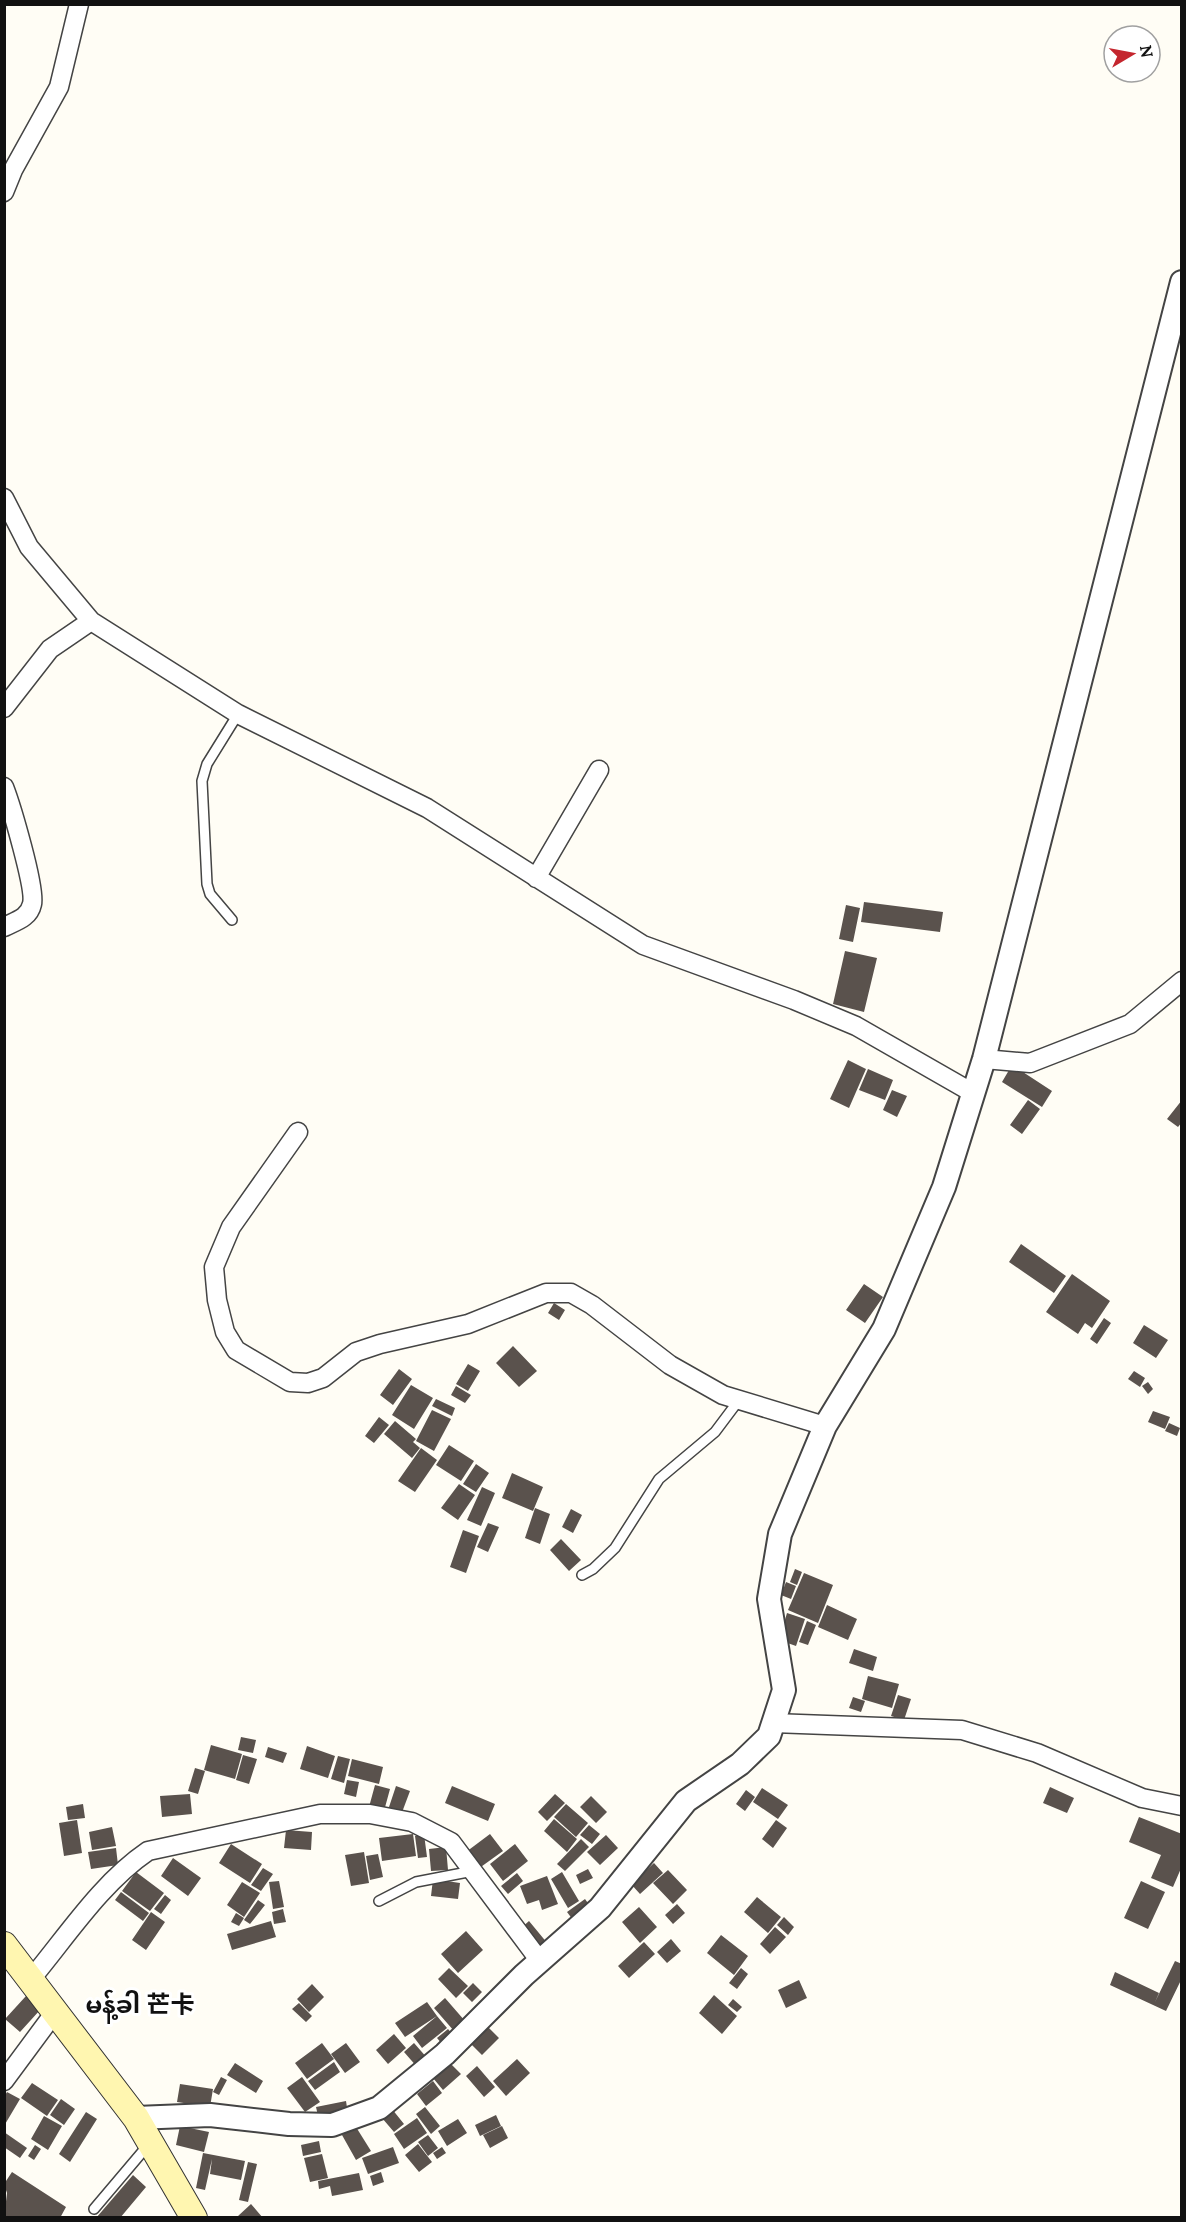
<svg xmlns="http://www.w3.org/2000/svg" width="1186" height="2222" font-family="Lora,'Noto Sans SC','Noto Sans Myanmar',serif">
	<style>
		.building { fill: #5a524d }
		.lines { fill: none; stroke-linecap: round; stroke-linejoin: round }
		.service-casing { stroke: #444; stroke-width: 12 }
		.minor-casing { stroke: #444; stroke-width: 21 }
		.tertiary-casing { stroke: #444; stroke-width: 26 }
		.secondary-casing { stroke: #333; stroke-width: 28 }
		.service { stroke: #fff; stroke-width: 9 }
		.minor { stroke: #fff; stroke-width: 18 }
		.tertiary { stroke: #fff; stroke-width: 22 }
		.secondary { stroke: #fff6b0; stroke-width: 26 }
		.labels { text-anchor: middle; stroke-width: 6; stroke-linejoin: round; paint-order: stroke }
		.quarter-label { font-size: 24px; font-weight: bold; fill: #111; stroke: #fff }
	</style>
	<rect width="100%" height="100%" fill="#fffdf5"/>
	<path class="building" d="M864,902L943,912L940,932L861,922Z
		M846,905L860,908L853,942L839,939Z
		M845,951L877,958L864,1012L833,1004Z
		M848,1060L866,1069L849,1108L830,1099Z
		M1012,1065L1052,1091L1042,1107L1002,1082Z
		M868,1069L893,1080L885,1100L859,1090Z
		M892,1090L907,1096L897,1117L883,1110Z
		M1028,1100L1040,1109L1022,1134L1010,1125Z
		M1182,1100V1122L1178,1127L1167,1119Z
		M1021,1244L1066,1276L1054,1293L1009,1262Z
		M1072,1274L1110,1301L1092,1328L1085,1323L1078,1334L1046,1312Z
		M864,1284L883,1297L865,1323L846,1310Z
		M554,1303L565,1310L559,1320L548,1313Z
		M1104,1318L1111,1323L1097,1344L1090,1339Z
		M1144,1325L1168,1340L1156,1358L1133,1343Z
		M513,1346L537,1371L519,1387L496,1363Z
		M468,1364L480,1371L468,1391L456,1384Z
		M399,1369L412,1379L393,1405L380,1395Z
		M1134,1371L1145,1378L1140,1387L1128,1379Z
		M1148,1382L1153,1389L1148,1394L1142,1386Z
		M411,1385L433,1398L414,1429L392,1415Z
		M456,1386L471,1395L465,1403L451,1395Z
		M436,1399L455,1408L452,1416L432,1406Z
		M432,1410L451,1419L434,1451L416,1441Z
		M1153,1411L1170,1417L1165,1429L1148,1422Z
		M379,1417L389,1425L374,1443L365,1436Z
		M395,1421L416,1439L413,1442L420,1448L412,1458L384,1434Z
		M1169,1423L1180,1428L1177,1436L1165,1431Z
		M449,1445L474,1461L461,1481L436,1465Z
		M421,1448L437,1460L415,1492L398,1481Z
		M476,1464L489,1473L476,1492L463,1484Z
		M512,1473L543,1487L533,1511L502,1498Z
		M459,1484L475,1495L458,1520L441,1508Z
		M482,1487L495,1493L481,1526L467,1520Z
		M535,1508L550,1514L540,1544L525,1538Z
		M571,1509L582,1515L573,1533L562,1527Z
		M488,1523L499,1527L488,1552L477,1547Z
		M463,1530L479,1536L466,1573L450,1567Z
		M561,1539L581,1560L569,1571L550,1550Z
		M795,1569L802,1572L797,1585L790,1582Z
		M804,1573L833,1585L818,1623L788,1610Z
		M786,1582L796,1586L791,1599L781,1595Z
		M827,1605L857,1619L848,1640L818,1627Z
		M787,1613L805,1619L796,1646L779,1640Z
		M807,1621L816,1625L808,1645L799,1642Z
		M854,1649L877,1657L873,1671L849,1663Z
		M868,1676L899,1684L892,1708L862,1699Z
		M898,1695L911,1699L904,1720L891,1716Z
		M853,1697L865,1701L861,1712L849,1708Z
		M241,1737L256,1740L253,1753L238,1750Z
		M211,1745L242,1754L235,1779L204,1770Z
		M307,1746L335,1756L328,1778L300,1769Z
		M268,1747L287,1753L283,1763L265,1757Z
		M243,1755L257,1759L249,1784L236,1780Z
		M338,1756L350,1759L344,1783L331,1779Z
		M352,1759L383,1767L379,1784L348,1776Z
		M195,1768L205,1771L198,1794L188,1791Z
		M347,1780L359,1782L356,1797L344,1794Z
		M375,1785L390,1789L384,1811L369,1807Z
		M396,1786L410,1791L401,1815L388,1810Z
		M452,1786L495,1804L488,1821L445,1803Z
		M1050,1787L1074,1798L1067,1813L1043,1803Z
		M762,1788L788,1805L778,1819L753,1802Z
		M746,1790L755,1797L745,1811L736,1804Z
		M190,1794L192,1814L162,1817L160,1796Z
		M555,1794L565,1803L547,1821L538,1812Z
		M591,1796L607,1812L596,1823L580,1807Z
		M83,1804L85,1818L68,1820L66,1807Z
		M566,1804L588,1823L576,1837L554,1817Z
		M1139,1817L1182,1834V1866L1173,1887L1151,1878L1161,1855L1129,1842Z
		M554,1819L577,1839L567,1852L544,1831Z
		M77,1820L82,1853L64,1856L59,1823Z
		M776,1820L787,1828L773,1848L762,1839Z
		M589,1825L600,1834L592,1844L580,1835Z
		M112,1827L116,1846L92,1850L89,1832Z
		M286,1830L312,1832L311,1850L284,1848Z
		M413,1834L416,1856L382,1861L379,1838Z
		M424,1834L427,1857L418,1858L415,1836Z
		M490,1834L503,1851L478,1869L466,1852Z
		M606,1835L618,1848L600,1865L587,1852Z
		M581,1839L589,1847L565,1871L557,1864Z
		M231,1844L262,1864L250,1883L219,1863Z
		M515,1844L528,1861L503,1881L490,1864Z
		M446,1847L448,1870L431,1871L429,1849Z
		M116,1848L118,1865L91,1869L88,1852Z
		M364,1852L369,1883L351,1886L345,1855Z
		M378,1854L383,1877L370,1880L366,1856Z
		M173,1858L201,1878L188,1896L161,1876Z
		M654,1863L663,1873L640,1894L631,1884Z
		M263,1868L273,1874L261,1891L251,1885Z
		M588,1869L593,1878L580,1884L576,1875Z
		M668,1870L687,1890L673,1904L653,1883Z
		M136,1872L164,1893L150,1911L122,1891Z
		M562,1872L579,1901L568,1908L551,1879Z
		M517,1873L523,1881L508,1894L501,1886Z
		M547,1876L558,1904L542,1910L539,1900L527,1904L520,1886Z
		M433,1879L460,1883L458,1899L431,1896Z
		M279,1881L284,1907L273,1909L269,1882Z
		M1141,1881L1165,1892L1148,1929L1124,1918Z
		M242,1882L260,1893L244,1917L227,1905Z
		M121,1892L149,1913L143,1921L115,1900Z
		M165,1895L171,1900L161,1914L154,1909Z
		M757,1897L781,1917L768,1933L744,1912Z
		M585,1899L590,1906L573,1920L567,1912Z
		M258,1900L265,1905L250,1924L244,1920Z
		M677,1904L685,1913L673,1924L665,1915Z
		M639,1907L657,1927L640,1943L622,1922Z
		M283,1909L286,1922L274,1924L272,1912Z
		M151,1912L165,1922L146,1950L132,1940Z
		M236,1913L244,1918L239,1926L231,1922Z
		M784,1917L794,1927L788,1935L777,1925Z
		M271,1921L276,1937L232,1950L227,1934Z
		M529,1921L548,1944L538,1953L519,1930Z
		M775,1927L786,1937L770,1954L760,1944Z
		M466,1931L483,1950L458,1973L441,1954Z
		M721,1935L748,1956L734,1975L707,1953Z
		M671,1939L681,1951L667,1963L657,1952Z
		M644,1942L655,1954L629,1978L618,1966Z
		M1175,1961L1182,1964V1978L1166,2011L1110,1985L1115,1972L1159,1993L1155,2002Z
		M449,1968L468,1986L456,1998L438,1979Z
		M741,1968L748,1974L737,1989L729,1983Z
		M799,1980L807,1998L786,2008L778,1990Z
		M473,1983L482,1992L472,2002L463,1993Z
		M312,1984L324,1997L309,2012L297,1999Z
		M714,1995L737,2016L722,2034L699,2013Z
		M26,1996L40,2010L20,2032L5,2019Z
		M445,1998L465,2021L454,2031L434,2008Z
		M733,1999L742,2007L737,2012L728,2005Z
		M427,2002L437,2016L405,2037L395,2023Z
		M299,2003L312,2016L306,2022L292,2009Z
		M437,2016L447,2028L422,2048L413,2036Z
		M486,2025L499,2038L482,2055L469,2042Z
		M448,2029L454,2036L443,2045L437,2038Z
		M394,2034L406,2048L388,2064L376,2050Z
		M322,2043L334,2059L307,2079L295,2063Z
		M346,2043L360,2062L345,2073L331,2054Z
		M414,2043L428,2059L418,2068L404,2052Z
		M517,2059L530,2073L506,2096L493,2081Z
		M334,2062L340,2072L315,2090L308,2081Z
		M235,2063L263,2081L256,2093L227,2075Z
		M450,2063L461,2074L443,2090L433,2078Z
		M477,2066L495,2087L484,2097L466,2076Z
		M221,2077L227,2080L219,2095L213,2092Z
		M302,2077L320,2102L305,2112L287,2088Z
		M433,2081L442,2093L426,2106L417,2094Z
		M32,2083L58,2100L47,2116L21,2098Z
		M180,2084L213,2089L210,2107L177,2102Z
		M7,2092L20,2099L4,2126V2097Z
		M61,2099L75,2109L64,2125L50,2115Z
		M346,2101L348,2114L319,2120L316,2107Z
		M425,2107L440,2126L431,2134L416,2114Z
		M392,2109L404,2124L394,2132L382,2118Z
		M86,2112L97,2119L70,2162L59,2154Z
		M496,2115L501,2126L480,2136L475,2125Z
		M44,2116L62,2126L48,2150L31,2139Z
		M417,2118L427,2133L404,2149L394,2134Z
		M458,2119L467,2133L447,2146L438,2131Z
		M180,2126L209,2132L204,2152L176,2145Z
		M502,2126L508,2138L490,2148L483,2135Z
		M356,2127L371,2151L356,2160L342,2135Z
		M4,2132L27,2148L20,2158L4,2147Z
		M428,2135L438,2148L428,2156L418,2142Z
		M319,2141L321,2152L303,2156L301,2145Z
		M418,2144L432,2162L419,2172L405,2155Z
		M35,2145L41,2149L34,2160L28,2156Z
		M393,2147L399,2163L368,2174L362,2158Z
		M442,2147L446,2153L437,2159L433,2153Z
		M203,2153L245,2161L241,2180L210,2174L212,2159L205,2190L196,2188Z
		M322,2154L328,2178L310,2182L304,2158Z
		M248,2162L257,2164L248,2202L239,2200Z
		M12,2172L66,2207L60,2218H4L7,2193L4,2184Z
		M381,2172L384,2182L373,2186L370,2176Z
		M359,2173L363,2190L332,2196L330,2186L319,2189L318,2181Z
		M133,2175L146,2187L120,2218H96Z
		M251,2204L263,2218H240L238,2216Z"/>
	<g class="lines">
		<defs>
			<path id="service" d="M232,920L210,894L207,884L202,781L207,764L238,714
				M582,1575L593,1569L615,1548L659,1479L715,1432L739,1400
				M379,1901L416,1882L473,1871
				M94,2209L149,2144"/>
			<path id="minor" d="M4,192L13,170L59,87L79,4
				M4,498L29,547L91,621L238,714L427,808L643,945L794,1000L856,1026L973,1093
				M4,708L50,649L91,621
				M4,787C11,805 36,889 32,904C29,918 16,921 4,927
				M536,878L599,770
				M984,1059L1030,1063L1130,1024L1182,981
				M298,1132L231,1227L214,1267L217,1300L225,1332L236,1350L290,1382L308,1383L323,1378L356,1352L380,1344L468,1324L546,1293H571L592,1305L670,1365L723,1395L825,1426
				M773,1723L962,1730L1037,1753L1142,1798L1182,1806
				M31,1979C67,1936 101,1883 148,1851L320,1814H370L412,1822L451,1842L540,1961
				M4,2081L55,2012"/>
			<path id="tertiary" d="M136,2118L210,2115L289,2124L332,2125L379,2108L445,2054L524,1975L600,1908L686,1801L740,1764L769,1736L784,1690L769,1599L780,1534L825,1426L884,1329L944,1187L984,1059L1182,282"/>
			<path id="secondary" d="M4,1945L136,2118L194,2218"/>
		</defs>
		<use href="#service" class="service-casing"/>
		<use href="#minor" class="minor-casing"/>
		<use href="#tertiary" class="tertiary-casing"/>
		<use href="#secondary" class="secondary-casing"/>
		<use href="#service" class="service"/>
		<use href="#minor" class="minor"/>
		<use href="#tertiary" class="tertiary"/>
		<use href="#secondary" class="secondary"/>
	</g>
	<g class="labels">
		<g class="quarter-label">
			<text x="140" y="2013">မန့်ခါ 芒卡</text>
		</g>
	</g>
	<rect width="1186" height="2222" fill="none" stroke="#111111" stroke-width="12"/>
	<g transform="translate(1132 54) rotate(80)"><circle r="28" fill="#ffffff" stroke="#a0a0a0" stroke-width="1.5"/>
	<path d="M0-4.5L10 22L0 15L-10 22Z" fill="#c4262e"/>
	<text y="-9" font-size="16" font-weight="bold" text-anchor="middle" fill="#111111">N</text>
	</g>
</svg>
